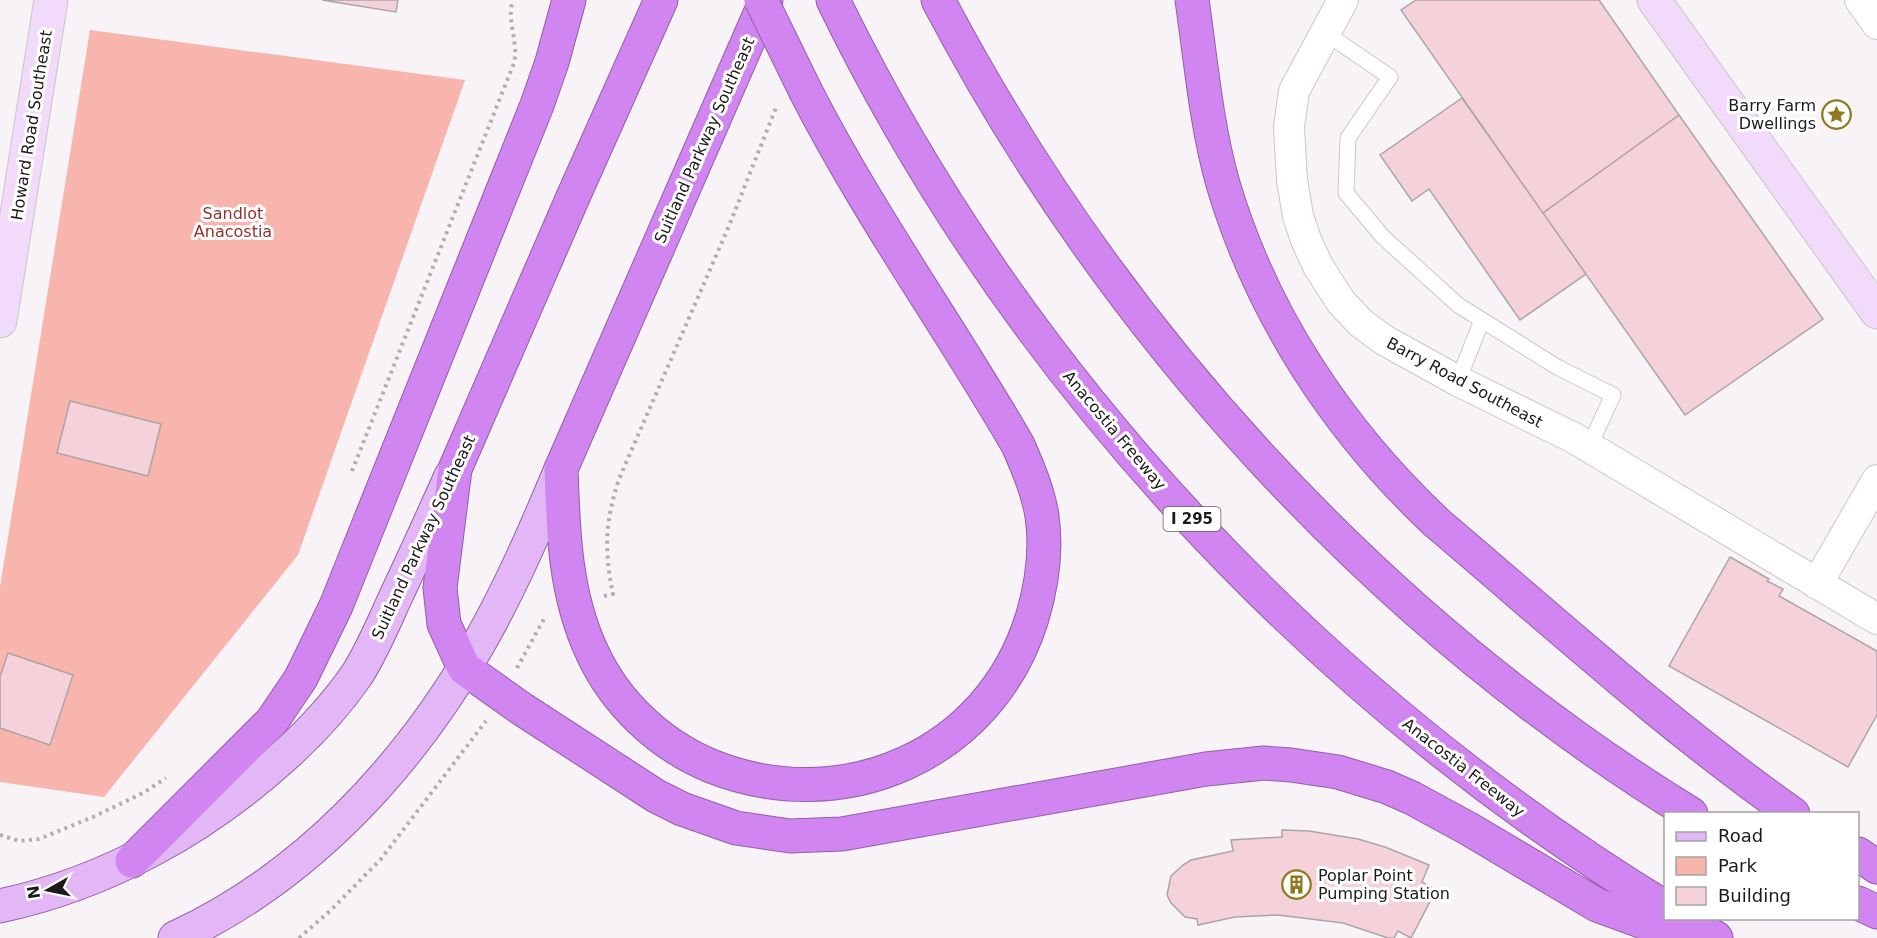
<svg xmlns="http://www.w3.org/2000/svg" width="1877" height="938" font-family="'DejaVu Sans',sans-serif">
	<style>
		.green { fill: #f8b5ae }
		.building { fill: #f5d2da; stroke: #aba5a6; stroke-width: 1.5 }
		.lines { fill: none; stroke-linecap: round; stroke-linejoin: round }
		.lane-casing { stroke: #cbc6c9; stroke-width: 17 }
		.street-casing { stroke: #cbc6c9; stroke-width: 32 }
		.secondary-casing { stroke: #cbc6c9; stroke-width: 35 }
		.primary-casing { stroke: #9260a5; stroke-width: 35 }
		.highway-casing { stroke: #9260a5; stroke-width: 35 }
		.path { stroke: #b2aeb0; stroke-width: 4; stroke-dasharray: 3 4.5; stroke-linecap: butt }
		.lane { stroke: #fff; stroke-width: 15 }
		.street { stroke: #fff; stroke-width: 30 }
		.secondary { stroke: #f1dafa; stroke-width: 33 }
		.primary { stroke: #e3b6f6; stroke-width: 33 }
		.highway { stroke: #d185f0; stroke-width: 33 }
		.highway-bridge-casing { stroke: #9260a5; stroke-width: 35; stroke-linecap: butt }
		.highway-bridge { stroke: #d185f0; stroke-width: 33 }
		.labels { text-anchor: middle; stroke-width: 6; stroke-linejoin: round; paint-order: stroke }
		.shield { fill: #fff; stroke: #605f5f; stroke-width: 1.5 }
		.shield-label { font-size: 15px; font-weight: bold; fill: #1c1a1b }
		.poi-label { font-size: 16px; fill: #1c1a1b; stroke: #fff; text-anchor: end }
		.street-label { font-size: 16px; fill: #1c1a1b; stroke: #fff }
		.park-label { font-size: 16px; fill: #93322f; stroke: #fff }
	</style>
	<rect width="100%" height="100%" fill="#f8f3f6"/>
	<path class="green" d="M90,30L465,80L298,555L104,797L0,782V587Z"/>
	<path class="building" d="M322,0H398L396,12Z
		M1416,0H1599L1679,115L1543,213L1401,10Z
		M1462,98L1586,274L1520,320L1429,189L1412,201L1380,155Z
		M1679,115L1823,319L1685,415L1543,213Z
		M70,401L161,424L148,476L57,453Z
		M1730,557L1769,579L1767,581L1783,589L1779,596L1877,651V715L1848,767L1669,666Z
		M8,653L73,675L50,745L0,728V677Z
		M1282,830L1309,831L1358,839L1385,847L1429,865L1422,882L1436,890L1411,938L1398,931L1394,938H1388L1343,923L1278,915L1235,917L1198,925L1197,919L1185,917L1171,903L1167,895L1171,876L1183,865L1191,860L1233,851L1231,840L1282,837Z"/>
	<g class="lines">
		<defs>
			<path id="lane" d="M1324,32L1390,77L1348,138L1346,193L1383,237L1458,305L1557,367L1613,395L1589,447
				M1458,381L1482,320"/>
			<path id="street" d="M1343,0L1294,91L1289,127L1292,180L1298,216L1306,240L1318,266L1341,302L1361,323L1384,340L1458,381L1574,438L1877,619
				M1860,0L1877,24
				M1817,584L1877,480"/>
			<path id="secondary" d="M1654,0L1877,312
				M0,321L51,0"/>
			<path id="primary" d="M0,906C106,883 202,830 282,758C310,733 337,704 358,673C373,649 384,622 396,596C415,556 433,516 451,476
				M175,938C305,878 407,768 478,645C510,589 536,529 561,469"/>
			<path id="highway" d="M661,0L573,197L455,469L440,588L444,624L464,668L522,709L656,796L682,809L736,828L790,836L842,834L1206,769L1264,763L1291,765L1338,772L1387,787L1412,798L1469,829L1597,905L1687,938
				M766,0L561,469C563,531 565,595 592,652C615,703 660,745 711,766C843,819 990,755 1032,618C1042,585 1047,551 1042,516C1038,491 1028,468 1018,445C949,326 869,215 806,92
				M833,0C1015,374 1312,691 1666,908
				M938,0C1111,329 1373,618 1691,814
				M1192,0C1201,61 1206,124 1223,184C1262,315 1338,430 1437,523C1554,622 1668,726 1793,814
				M1858,854L1877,867
				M132,861L272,721L301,678L336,606L537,105L552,62L569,0
				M1858,903L1877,912
				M1683,918L1716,938"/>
		</defs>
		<use href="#lane" class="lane-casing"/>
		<use href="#street" class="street-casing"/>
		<use href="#secondary" class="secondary-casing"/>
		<use href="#primary" class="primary-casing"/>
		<use href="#highway" class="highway-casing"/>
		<path class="path" d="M352,471L514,63C519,41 506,21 513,0
			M604,596L613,594C604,551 605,521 619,479L729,226L777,105
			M517,668L545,617
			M0,835L19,841L39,839L93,817L143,793L166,778
			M299,938L330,911L381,859L486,721"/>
		<use href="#lane" class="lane"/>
		<use href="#street" class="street"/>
		<use href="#secondary" class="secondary"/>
		<use href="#primary" class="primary"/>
		<use href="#highway" class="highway"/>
		<defs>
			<path id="highway-bridge" d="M761,0L806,92"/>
		</defs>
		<use href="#highway-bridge" class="highway-bridge-casing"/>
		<use href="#highway-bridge" class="highway-bridge"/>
	</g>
	<defs>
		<symbol id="sight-ring" viewBox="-11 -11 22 22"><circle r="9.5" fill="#fff" stroke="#8f7a1f" stroke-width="1.5"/><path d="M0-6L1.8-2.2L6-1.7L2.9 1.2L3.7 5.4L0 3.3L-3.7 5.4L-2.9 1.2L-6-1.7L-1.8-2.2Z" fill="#8f7a1f"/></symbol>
		<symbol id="building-ring" viewBox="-11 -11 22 22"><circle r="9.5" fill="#fff" stroke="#8f7a1f" stroke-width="1.5"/><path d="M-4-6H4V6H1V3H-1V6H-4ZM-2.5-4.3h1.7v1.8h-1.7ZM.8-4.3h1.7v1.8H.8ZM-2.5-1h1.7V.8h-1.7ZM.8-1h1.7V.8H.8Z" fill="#8f7a1f"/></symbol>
	</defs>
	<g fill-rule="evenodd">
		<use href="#sight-ring" x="1820" y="98" width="33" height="33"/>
		<use href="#building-ring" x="1280" y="868" width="33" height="33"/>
	</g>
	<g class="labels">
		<rect class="shield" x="1163.5" y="507" width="57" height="24" rx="4.5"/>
		<g class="shield-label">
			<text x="1192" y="524">I 295</text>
		</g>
		<g class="poi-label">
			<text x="1816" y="111">Barry Farm<tspan x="1816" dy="18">Dwellings</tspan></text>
			<text x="1318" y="881" text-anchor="start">Poplar Point<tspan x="1318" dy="18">Pumping Station</tspan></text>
		</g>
		<g class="street-label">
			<text transform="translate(31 125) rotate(-81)" y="6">Howard Road Southeast</text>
			<text transform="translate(704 140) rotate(-66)" y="6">Suitland Parkway Southeast</text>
			<text transform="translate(1465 382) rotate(28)" y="6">Barry Road Southeast</text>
			<text transform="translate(1115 430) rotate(50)" y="6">Anacostia Freeway</text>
			<text transform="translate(423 537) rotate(-65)" y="6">Suitland Parkway Southeast</text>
			<text transform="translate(1464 767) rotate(38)" y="6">Anacostia Freeway</text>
		</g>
		<g class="park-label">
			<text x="233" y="219">Sandlot<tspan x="233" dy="18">Anacostia</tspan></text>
		</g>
	</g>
	<rect x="1664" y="812" width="195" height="108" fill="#ffffff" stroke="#a4a3a4" stroke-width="1.5"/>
	<rect x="1676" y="832" width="30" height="9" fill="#e3b6f6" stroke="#a4a3a4" stroke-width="1.5"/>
	<text x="1718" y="842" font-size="18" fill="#1c1a1b">Road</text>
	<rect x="1676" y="857" width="30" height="18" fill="#f8b5ae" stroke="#a4a3a4" stroke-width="1.5"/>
	<text x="1718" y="872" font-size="18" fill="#1c1a1b">Park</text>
	<rect x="1676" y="887" width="30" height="18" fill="#f5d2da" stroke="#a4a3a4" stroke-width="1.5"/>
	<text x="1718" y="902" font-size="18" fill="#1c1a1b">Building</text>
	<g transform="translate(48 890) rotate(261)" stroke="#ffffff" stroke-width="4.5" paint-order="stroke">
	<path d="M0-4.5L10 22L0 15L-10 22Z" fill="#1c1a1b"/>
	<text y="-9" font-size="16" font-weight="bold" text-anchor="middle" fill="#1c1a1b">N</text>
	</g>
</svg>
